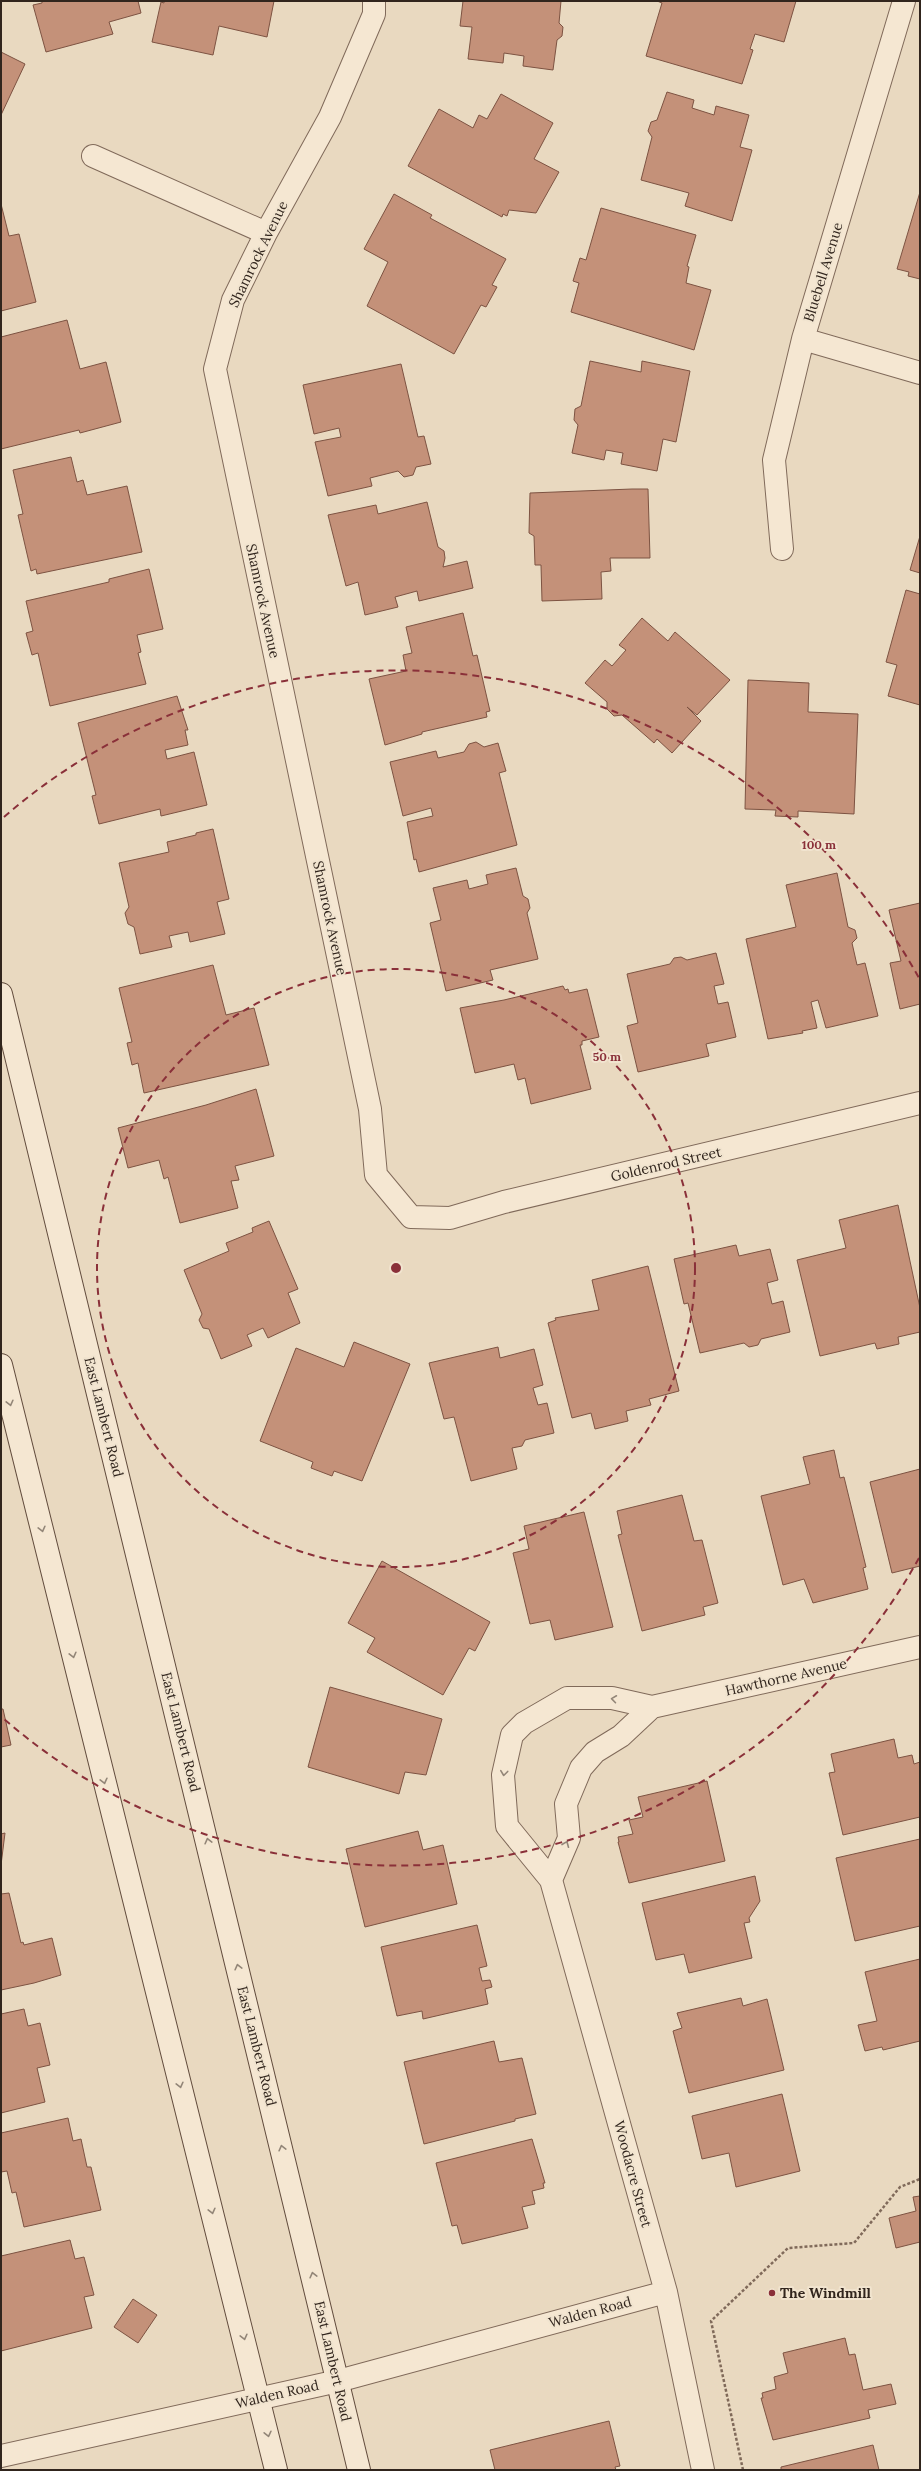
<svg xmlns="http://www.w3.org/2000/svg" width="921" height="2471" font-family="Lora,serif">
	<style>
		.building { fill: #c49179; stroke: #7d5342 }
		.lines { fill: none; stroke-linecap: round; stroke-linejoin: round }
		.minor-casing { stroke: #806a5a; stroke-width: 24 }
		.secondary-casing { stroke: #624c3d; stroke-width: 24 }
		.path { stroke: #806a5a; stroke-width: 2.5; stroke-dasharray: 3 2; stroke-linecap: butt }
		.minor { stroke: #f5e7d2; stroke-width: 22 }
		.secondary { stroke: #f5e7d2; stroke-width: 22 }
		.oneway { stroke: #938678 }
		.ring { fill: none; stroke: #8a3039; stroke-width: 2; stroke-dasharray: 7 5 }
		.poi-dot { fill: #8a3039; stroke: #f1e4cf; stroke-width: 1.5 }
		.labels { text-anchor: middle; stroke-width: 4; stroke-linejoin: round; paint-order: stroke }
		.street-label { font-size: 14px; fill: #31251d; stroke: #f1e4cf }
		.poi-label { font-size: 14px; font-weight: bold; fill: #31251d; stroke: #f1e4cf; text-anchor: start }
		.centre { fill: #8a3039; stroke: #f1e4cf; stroke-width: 2 }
		.ring-label { font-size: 12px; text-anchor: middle; font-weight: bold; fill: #8a3039; stroke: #f1e4cf; stroke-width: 4; stroke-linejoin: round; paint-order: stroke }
	</style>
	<rect width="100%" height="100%" fill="#e9d9c0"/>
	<path class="building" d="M42,1H138L141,13L109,22L113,34L46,52L33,5L42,3Z
		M164,1H274L267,37L219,26L213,55L152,42L161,2L164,3Z
		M463,1H561L559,23L563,27L562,36L557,40L553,70L523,66L524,56L504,53L503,63L468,59L472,27L460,26Z
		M657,1H796L784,42L755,34L750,49L753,50L742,84L646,56L662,3Z
		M1,52L25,64L1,115Z
		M667,92L694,100L692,108L714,115L716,106L749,115L740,147L752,150L732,221L685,206L689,193L641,180L652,137L648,131L651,122L657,120Z
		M501,94L553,123L534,159L559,172L536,213L509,210L507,216L503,214L502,217L408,166L439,109L473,128L479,115L487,119Z
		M920,192V279L908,276L909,272L897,269Z
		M394,194L432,215L430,218L506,259L492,285L497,287L486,307L481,305L454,354L367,306L388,262L364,249Z
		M1,204L9,236L19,234L36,302L1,311Z
		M601,208L696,235L687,266L689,267L686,283L711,290L694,350L571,312L579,283L573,281L580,258L586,260Z
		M67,320L80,369L106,362L121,422L80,433L79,430L1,449V337Z
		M590,361L641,372L642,361L690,371L676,442L663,439L657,471L621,464L623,453L606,450L604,460L572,453L578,425L574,420L575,409L581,406Z
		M401,364L418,437L424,436L431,464L416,467L413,475L404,477L398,471L370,478L372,486L328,496L315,442L341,437L339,428L314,434L303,385Z
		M71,457L77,482L83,480L87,495L127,486L142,552L37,574L36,569L31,571L18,515L23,514L13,470Z
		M632,489H648L650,558H610L611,571L601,572L602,599L542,601L541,565H535L534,536L529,533L530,493Z
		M427,502L438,547L444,551L445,558L443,567L467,561L473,588L419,601L417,591L395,597L398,607L365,615L358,582L346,586L328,515L376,505L378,514Z
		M920,536V573L910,570Z
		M149,569L163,629L137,635L141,652L138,653L146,684L50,706L38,653L32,655L26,633L33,631L26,601L109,582V579Z
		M906,590L920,594V705L888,696L897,665L886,662Z
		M463,613L473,656L477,655L490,711L486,712L487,717L422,732V734L385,745L369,679L406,671L403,655L412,653L406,627Z
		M642,618L668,641L675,632L730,680L697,715L687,707L701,721L672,753L657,739L654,743L622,715L614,716L607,709V702L585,683L605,660L612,666L626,650L619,645Z
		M748,680L809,683L808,712L858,714L854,814L798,811V817L775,816L776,810L745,809Z
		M177,696L188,730H185L188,745L165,750L167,759L194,752L207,805L161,816L160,809L99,824L92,796L96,795L78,723Z
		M476,742L484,747L498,743L506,771L499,773L517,845L419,872L416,859L414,860L407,822L433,816L431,808L403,816L390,762L436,751L438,758L464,752L469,744Z
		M213,829L229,899L217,902L225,934L190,942L188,932L169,936L172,947L140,954L134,927L128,924L125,913L129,907L119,863L169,852L167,842L196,835V833Z
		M516,868L523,896L528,899L530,908L527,913L538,959L490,970L493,980L446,991L430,923L441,920L433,888L467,880L469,889L488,884L486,875Z
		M837,873L848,927L855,930L857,938L852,943L857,965L865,963L878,1016L826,1028L818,1000L811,1002L817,1028L802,1031L803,1033L768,1039L746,939L796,927L786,885Z
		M920,903V1004L900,1009L890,963L901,961L889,910Z
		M716,953L724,984L714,986L718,1004L728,1002L736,1037L706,1044L709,1056L638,1072L627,1026L638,1023L627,974L670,964L674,958L681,957L687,960Z
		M213,965L226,1015L254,1008L269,1065L144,1093L138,1063L132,1065L127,1043L132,1042L119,988Z
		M563,986L565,990L568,989L569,993L587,989L599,1037L582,1041V1045H580L591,1089L531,1104L525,1078L518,1080L514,1064L475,1073L460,1008L504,1000Z
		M256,1089L274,1156L235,1166L239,1180L231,1181L238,1208L180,1223L168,1177L164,1179L159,1160L128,1168L118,1128L206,1105Z
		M898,1205L920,1308V1332L898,1337L899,1344L877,1349L875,1343L820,1356L797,1260L846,1248L839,1220Z
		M269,1221L298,1289L288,1293L300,1323L268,1338L263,1328L247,1335L252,1346L221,1359L209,1329L203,1328L199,1320L202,1314L184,1270L229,1251L226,1243L253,1232L252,1228Z
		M736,1245L739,1256L770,1249L778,1280L767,1283L772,1304L783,1301L790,1332L761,1339L758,1345L749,1347L744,1343L700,1353L688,1303L684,1304L674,1259Z
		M648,1266L679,1391L649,1399L651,1405L626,1411L628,1421L595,1429L591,1413L572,1418L548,1323L556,1320L555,1318L599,1310L592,1280Z
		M354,1342L410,1364L362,1481L334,1471L332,1476L311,1468L313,1462L260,1441L296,1348L344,1367Z
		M498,1347L500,1358L534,1349L543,1385L533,1388L538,1405L547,1403L554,1433L525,1440L522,1446L512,1448L517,1469L471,1481L454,1417L444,1419L429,1363Z
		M834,1450L840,1478L844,1477L866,1567L863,1568L868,1589L813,1603L804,1579L783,1585L761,1496L810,1484L803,1457Z
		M920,1469V1566L892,1573L870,1482Z
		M682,1495L694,1541L702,1540L718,1603L703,1607L705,1615L642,1631L618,1535L622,1534L617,1511Z
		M584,1512L613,1627L555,1640L550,1620L530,1624L513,1553L529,1549L524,1526Z
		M382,1561L490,1622L475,1651L469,1648L443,1695L367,1652L375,1638L348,1623Z
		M330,1687L442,1719L426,1775L405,1772L399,1794L308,1767Z
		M1,1709H3L11,1745L1,1747Z
		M894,1739L898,1758L912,1755L914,1764L920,1762V1817L843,1835L829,1773L835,1772L831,1754Z
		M707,1781L725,1861L629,1883L618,1842H619L618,1837L633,1834L629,1820L643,1817L638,1797Z
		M418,1831L423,1850L443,1845L457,1904L365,1927L346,1849Z
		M5,1833L1,1865V1834Z
		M920,1839V1926L855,1941L836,1858Z
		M755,1876L760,1901L749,1918L750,1922L744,1923L752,1958L689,1973L684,1954L656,1960L642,1903Z
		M9,1893L21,1943L23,1942L24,1945L52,1938L61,1975L34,1983L1,1990V1894Z
		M477,1925L487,1966L479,1968L482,1981L490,1980L492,1987L485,1989L488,2004L423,2019L422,2011L397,2016L381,1947Z
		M920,1959V2041L883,2050L882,2047L865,2051L858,2025L877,2021L865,1972Z
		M741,1998L743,2006L767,1999L784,2070L689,2093L673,2031L682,2028L677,2013Z
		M24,2009L28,2026L40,2023L50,2065L37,2068L45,2102L1,2113V2014Z
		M494,2041L499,2062L522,2058L536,2114L515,2119V2121L424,2144L404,2062Z
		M782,2094L800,2171L736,2187L729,2153L702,2159L692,2116Z
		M68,2118L73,2141L81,2139L87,2167H91L101,2210L24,2227L16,2192L12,2193L7,2171L1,2172V2133Z
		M532,2139L545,2183H543L544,2188L532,2191L535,2204L522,2207L528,2228L462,2244L457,2225L452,2226L436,2163Z
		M920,2196V2242L896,2248L889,2218L916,2211L913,2197Z
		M70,2240L75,2259L84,2257L94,2295L84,2297L92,2328L1,2351V2256Z
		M133,2299L157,2315L138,2343L114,2327Z
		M845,2338L849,2355L855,2354L863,2390L891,2384L896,2404L868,2410L870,2418L773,2440L761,2398H763L762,2393L776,2389L774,2377L788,2373L783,2353Z
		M609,2421L620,2466L615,2467L616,2470H495L490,2450Z
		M873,2445L879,2470H781V2467Z"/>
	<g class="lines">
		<defs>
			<path id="minor" d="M374,1V14L330,117L266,233L233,300L215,369L370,1109L376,1175L411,1217L450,1218L504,1202L920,1103
				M93,156L266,233
				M803,339L920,373
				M782,549L774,460L803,339L904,1
				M551,1880L569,1838L566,1804L581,1768L595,1752L621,1736L652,1707
				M1,2456L338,2381L666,2292
				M703,2470L666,2292L551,1880L507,1826L503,1775L512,1735L524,1723L567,1698H612L652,1707L920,1647"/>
			<path id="secondary" d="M1,994L359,2470
				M1,1365L276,2470"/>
		</defs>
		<use href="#minor" class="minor-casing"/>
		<use href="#secondary" class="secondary-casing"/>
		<path class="path" d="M743,2470L711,2321L788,2248L854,2243L900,2187L920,2179"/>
		<use href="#minor" class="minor"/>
		<use href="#secondary" class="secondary"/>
	</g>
	<defs><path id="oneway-chevron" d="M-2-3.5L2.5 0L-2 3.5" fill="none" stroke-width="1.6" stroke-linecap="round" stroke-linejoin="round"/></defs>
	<g class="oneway">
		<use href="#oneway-chevron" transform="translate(10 1403) rotate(76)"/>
		<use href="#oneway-chevron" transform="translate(42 1529) rotate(76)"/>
		<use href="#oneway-chevron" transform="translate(73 1655) rotate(76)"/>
		<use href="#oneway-chevron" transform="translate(614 1699) rotate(-172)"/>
		<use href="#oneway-chevron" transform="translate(504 1773) rotate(97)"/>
		<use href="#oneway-chevron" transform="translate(104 1781) rotate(76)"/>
		<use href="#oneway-chevron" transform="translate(208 1841) rotate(-104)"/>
		<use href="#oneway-chevron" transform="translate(566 1844) rotate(-68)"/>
		<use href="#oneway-chevron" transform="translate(238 1967) rotate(-104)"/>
		<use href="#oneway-chevron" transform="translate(180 2085) rotate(76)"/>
		<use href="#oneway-chevron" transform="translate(282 2148) rotate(-104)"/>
		<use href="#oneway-chevron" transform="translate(212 2211) rotate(76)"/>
		<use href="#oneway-chevron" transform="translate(313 2275) rotate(-104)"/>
		<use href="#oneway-chevron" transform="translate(244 2337) rotate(76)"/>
		<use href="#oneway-chevron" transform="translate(268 2434) rotate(77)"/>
	</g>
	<g class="ring">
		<circle cx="396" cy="1268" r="299"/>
		<path d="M919 1558A598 598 0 0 1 4 1719M4 817A598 598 0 0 1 919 978"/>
	</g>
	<circle class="poi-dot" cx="772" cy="2293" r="4"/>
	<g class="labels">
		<g class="street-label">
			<text transform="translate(258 254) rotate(-64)" y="5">Shamrock Avenue</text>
			<text transform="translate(823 272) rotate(-73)" y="5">Bluebell Avenue</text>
			<text transform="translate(263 601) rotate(78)" y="5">Shamrock Avenue</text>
			<text transform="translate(330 918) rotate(78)" y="5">Shamrock Avenue</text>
			<text transform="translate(666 1164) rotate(-13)" y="5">Goldenrod Street</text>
			<text transform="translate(104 1417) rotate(76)" y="5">East Lambert Road</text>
			<text transform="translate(786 1677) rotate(-13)" y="5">Hawthorne Avenue</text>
			<text transform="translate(181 1732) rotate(76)" y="5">East Lambert Road</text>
			<text transform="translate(257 2046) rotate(76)" y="5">East Lambert Road</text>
			<text transform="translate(633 2174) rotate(75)" y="5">Woodacre Street</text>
			<text transform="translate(590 2312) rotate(-15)" y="5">Walden Road</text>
			<text transform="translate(333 2361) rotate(77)" y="5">East Lambert Road</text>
			<text transform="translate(277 2394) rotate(-13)" y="5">Walden Road</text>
		</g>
		<g class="poi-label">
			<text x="780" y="2298">The Windmill</text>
		</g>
	</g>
	<circle cx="396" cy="1268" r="6" class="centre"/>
	<g class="ring-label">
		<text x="819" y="849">100 m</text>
		<text x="607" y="1061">50 m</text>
	</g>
	<rect width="921" height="2471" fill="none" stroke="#31251d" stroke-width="4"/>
</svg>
